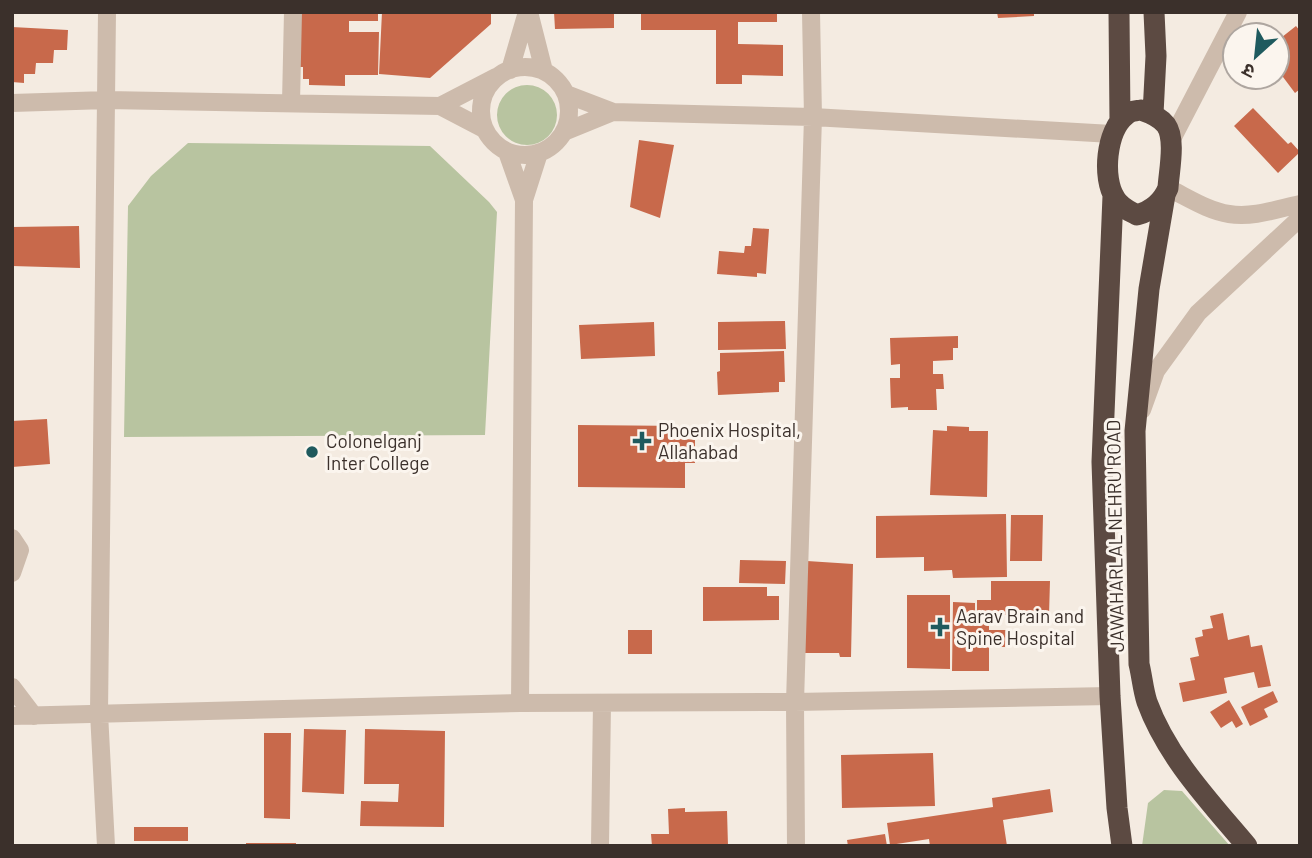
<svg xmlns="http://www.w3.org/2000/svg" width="1312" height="858" font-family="Barlow,'Noto Sans Devanagari',sans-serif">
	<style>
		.green { fill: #b8c4a0 }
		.building { fill: #c8694b }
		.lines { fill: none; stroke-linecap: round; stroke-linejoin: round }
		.minor { stroke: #cdbbac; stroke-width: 18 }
		.highway { stroke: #5c4a42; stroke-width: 21 }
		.poi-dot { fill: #1f5a5e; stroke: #fbf5ee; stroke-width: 2.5 }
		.labels { text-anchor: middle; stroke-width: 6; stroke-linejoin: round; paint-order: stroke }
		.poi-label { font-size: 19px; fill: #3b302b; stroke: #fbf5ee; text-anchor: start }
		.street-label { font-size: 19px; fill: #3b302b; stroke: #fbf5ee }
	</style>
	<rect width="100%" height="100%" fill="#f4ebe1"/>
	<path class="green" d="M497 115a30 30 0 1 1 60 0a30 30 0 1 1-60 0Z
		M188,143L430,146L489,202L497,212L485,435L124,437L128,206L151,176Z
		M1164,790L1182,791L1230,846H1142L1148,803Z"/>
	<path class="building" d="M301,12H378V21H349V32H379L378,75H345V86L309,85V79H303V67H300Z
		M382,12H491V24L430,78L379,74Z
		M554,12H614V28L555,29Z
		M641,12H777V22H738V44L783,45V76L742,75V84H716V30H641Z
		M997,12H1034V16L998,18Z
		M1296,26L1300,31V89L1295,93L1277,69V41Z
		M12,27L68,30L67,50H54L53,63H36L35,74H24V83L12,82Z
		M1253,108L1288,144L1291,142L1300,152L1278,173L1234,126Z
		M639,140L674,145L660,218L630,207Z
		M79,226L80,268L12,266V227Z
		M753,228L769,229L766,274L757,273V277L717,274L719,251L744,253L745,246H751Z
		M785,321L786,349L718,350V322Z
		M654,322L655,356L581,359L579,325Z
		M958,336V348H953V360L933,361V374H943L944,389H936L937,410H908V407L891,408L890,378H900V364L891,365L890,338Z
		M784,351L785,382H779V392L718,395L717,372L720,371V353Z
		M47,419L50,464L12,467V421Z
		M578,425L685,426L686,439L695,440V463H685V488L578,487Z
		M947,426L969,427V431H988L987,497L930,495L933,430L947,431Z
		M1006,514L1007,577L953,578L952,570L924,571V557L876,558V516Z
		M1011,515H1043L1042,561H1010Z
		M740,560L786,561L785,584L739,583Z
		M807,561L853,564L851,657H840L839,653H804Z
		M991,581H1050L1049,615H977V600H991Z
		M703,587H767V596H779V620L703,621Z
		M907,595H950V669L907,668Z
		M953,602L975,603V616H989V630H1006L1005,647H989V671H952Z
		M1223,613L1228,640L1249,635L1251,647L1262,645L1271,686L1258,688L1254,672L1224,678L1227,693L1183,702L1179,683L1195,680L1190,658L1199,656L1195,638L1203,636L1202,630L1213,628L1210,616Z
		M628,630H652V654H628Z
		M1273,691L1278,702L1264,709L1268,717L1250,726L1241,707Z
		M1229,700L1243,724L1236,728L1232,721L1221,728L1210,712Z
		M304,729L346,730L344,794L302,792Z
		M365,729L445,731L444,827L360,826L361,801L398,802L399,784H364Z
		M264,733H291L290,819L264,818Z
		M933,753L935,806L842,808L841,755Z
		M1050,789L1053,812L1003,820L1007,846H930L929,839L890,845L887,823L993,807L992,798Z
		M685,808V812L727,811L728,846H652L651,834H669L668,809Z
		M134,827H188V841H134Z
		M885,834L887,846H848L847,840Z
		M246,843H296V846H246Z"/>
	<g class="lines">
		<path class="minor" d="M529,12L544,71
			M481 111a44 44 0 1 1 88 0a44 44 0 1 1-88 0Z
			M510,70L527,12
			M566,94L613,112L813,117L1112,134
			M291,102L293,12
			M12,103L107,100L440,106L496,77
			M440,106L484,129
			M564,132L613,112
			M1172,139L1238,12
			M507,152L524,200L520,703
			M1168,188C1187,197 1208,211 1229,214C1253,218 1277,209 1300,204
			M524,200L539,153
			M1142,410L1156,371L1198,313L1300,218
			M12,538L20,550L12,573
			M12,687L34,716
			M12,716L520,703L795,702L1110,696
			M106,846L99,713L107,12
			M600,846L602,703
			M796,846L795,702L813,117L811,12"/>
		<path class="highway" d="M1119,12L1120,121
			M1141,110C1150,113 1160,117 1166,125C1176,139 1169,171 1168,188C1162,203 1151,211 1137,215C1128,210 1120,207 1115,198C1102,178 1106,131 1126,115C1130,111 1135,111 1141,110Z
			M1153,114L1156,56L1154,12
			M1165,195L1149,289L1135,431L1139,664C1142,676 1143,690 1147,702C1167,757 1210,802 1247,846
			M1113,196L1102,462L1110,696L1117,808L1122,846"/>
	</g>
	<g class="poi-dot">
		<path d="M638.5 430.5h7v7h7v7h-7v7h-7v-7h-7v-7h7z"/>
		<circle cx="312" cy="452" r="7"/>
		<path d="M936.5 616.5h7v7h7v7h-7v7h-7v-7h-7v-7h7z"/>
	</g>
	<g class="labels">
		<g class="poi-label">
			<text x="658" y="437">Phoenix Hospital,<tspan x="658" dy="22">Allahabad</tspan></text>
			<text x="326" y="448">Colonelganj<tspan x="326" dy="22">Inter College</tspan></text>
			<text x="956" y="623">Aarav Brain and<tspan x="956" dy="22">Spine Hospital</tspan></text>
		</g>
		<g class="street-label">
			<text transform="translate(1115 536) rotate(-91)" y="7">JAWAHARLAL NEHRU ROAD</text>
		</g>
	</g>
	<rect width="1312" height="858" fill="none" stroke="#3b302b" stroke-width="28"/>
	<g transform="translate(1256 56) rotate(207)"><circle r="33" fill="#fbf5ee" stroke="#aea6a0" stroke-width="2"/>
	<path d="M0-5L12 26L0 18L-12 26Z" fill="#1f5a5e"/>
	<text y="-10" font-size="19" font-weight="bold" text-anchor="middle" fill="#3b302b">उ</text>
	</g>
</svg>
